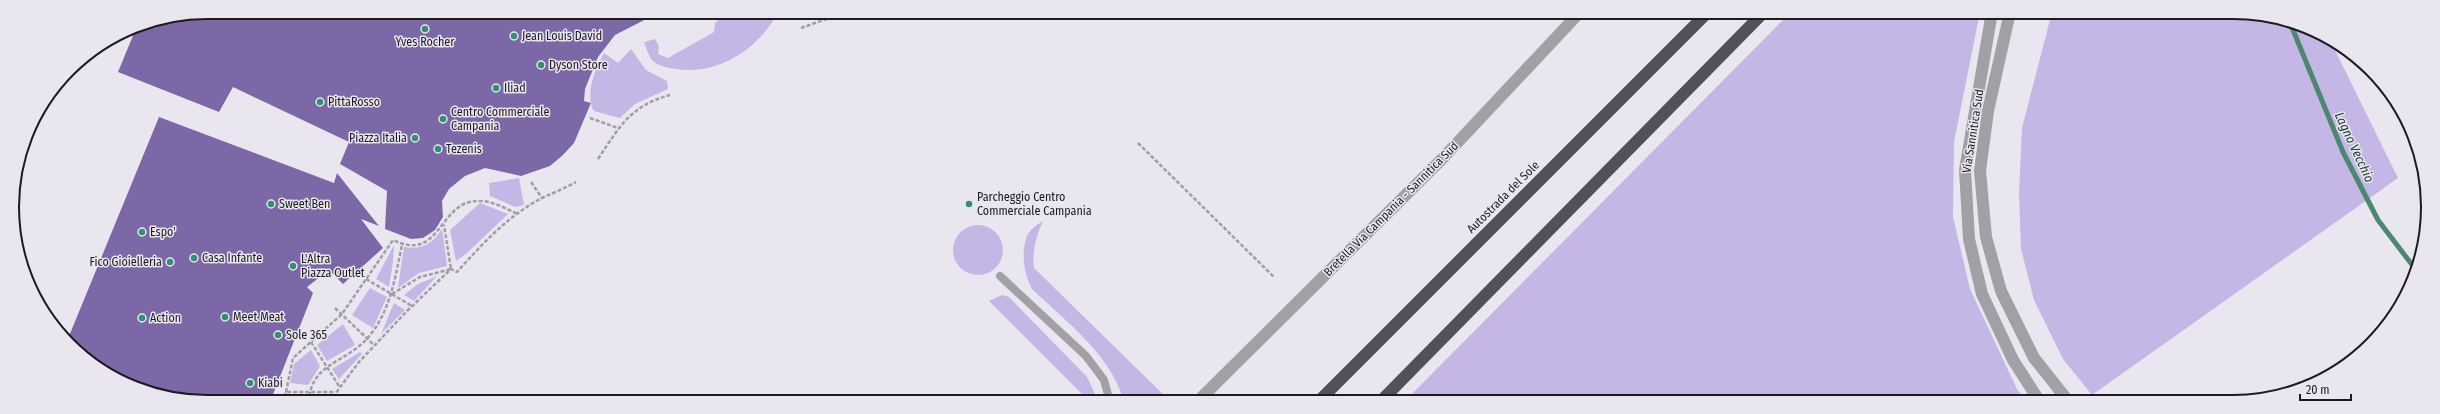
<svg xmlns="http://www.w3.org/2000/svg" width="2440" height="414" font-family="'Fira Sans Condensed',sans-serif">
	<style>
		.green { fill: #c5b7e5 }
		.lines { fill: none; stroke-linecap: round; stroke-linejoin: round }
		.stream { stroke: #4c8870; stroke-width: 5 }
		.building { fill: #7d68a7 }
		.path { stroke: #a09ea5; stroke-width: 2.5; stroke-dasharray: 4 2; stroke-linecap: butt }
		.service { stroke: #a1a0a5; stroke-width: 8 }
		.tertiary { stroke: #a1a0a5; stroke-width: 12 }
		.motorway { stroke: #535059; stroke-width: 12 }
		.poi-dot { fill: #2d926e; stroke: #e9e6f0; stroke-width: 1.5 }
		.labels { text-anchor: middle; stroke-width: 3; stroke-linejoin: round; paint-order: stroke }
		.poi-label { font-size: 12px; fill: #1c1b1e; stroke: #e9e6f0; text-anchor: start }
		.street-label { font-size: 12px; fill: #1c1b1e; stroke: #e9e6f0 }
		.water-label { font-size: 13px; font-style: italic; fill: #143b2c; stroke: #e9e6f0 }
		.rim { fill: none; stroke: #1c1b1e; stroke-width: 2 }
	</style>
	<rect width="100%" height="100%" fill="#e9e6f0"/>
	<path class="green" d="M727,12H778C760,48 718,76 676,69C668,68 657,66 651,59C648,54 646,47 644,42L655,39L659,46L658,54L668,58L714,32L715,23Z
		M1791,12H1980L1954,142L1953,217L1970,289L2017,389L2026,402H1404Z
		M2052,12H2246L2319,32L2330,40L2398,178L2092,395L2063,359L2034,300L2021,249L2019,193L2022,128Z
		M631,49L646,70L667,81L668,89L635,104L620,118L594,111C584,96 596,66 604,53L618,63Z
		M519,178L524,205L515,207L490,196L489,183Z
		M480,203L508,214L467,253L456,261L450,230Z
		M1043,221C1036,236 1032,252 1034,268L1171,402H1124C1111,354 1066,322 1032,289C1024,275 1020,249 1028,234C1031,229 1038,224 1043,221Z
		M953 250a25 25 0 1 1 50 0a25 25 0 1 1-50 0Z
		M442,229L447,266L419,273L398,288L404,247C423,250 432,244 442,229Z
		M394,245L393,262L389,287L376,279Z
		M437,276L414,301L404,295L418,284Z
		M370,288L387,297L373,328L352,315Z
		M1002,295L1009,297L1087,377L1099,402H1090L989,301Z
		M394,303L405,310L381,334Z
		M343,324L355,345L327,361L317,345Z
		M311,350L320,366L308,385L290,383L294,364Z
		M360,352L362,354L339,379L332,369Z"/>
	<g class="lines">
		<path class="stream" d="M2291,25L2343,152L2378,220L2416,270"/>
	</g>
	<path class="building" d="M207,12H660L615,35L598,57L585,89L584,101L591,103L574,143L563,155L550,166L521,176L485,168L465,176L449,189L442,201L443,217L435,230L423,238L411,239L385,229L387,191L340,164L349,142L233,87L219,112L118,72L137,26Z
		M159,117L334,183L337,173L379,226L361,219L383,248L343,284L329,270L307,287L313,293L270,402H194L121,382L67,341Z"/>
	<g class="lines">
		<path class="path" d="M801,28L846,12
			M590,118L618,128
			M1138,143L1274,277
			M598,159C620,126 630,106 670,95
			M531,182L542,198
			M366,279L412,306
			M392,294L420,277L451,269L444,225
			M335,308L374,345
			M311,342L339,386
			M286,392L293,358L342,314L393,240C442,264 438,199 480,201C493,201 506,209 518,214
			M816,401V402
			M282,402L286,392H335
			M309,402C310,368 337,364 358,347C365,342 371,334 376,327C392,302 396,273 402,245
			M329,402L359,362L407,311L451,269L457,272C482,244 509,215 542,198C553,193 565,188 576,182"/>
		<path class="service" d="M1000,276L1086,356L1104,380L1110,402"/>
		<path class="tertiary" d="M1992,12L1965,170L1969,239L1982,294L2013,360L2040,402
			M2010,12L1988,111L1980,171L1986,237L2001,291L2034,358L2069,402
			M1197,402L1442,159L1580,12"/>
		<path class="motorway" d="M1318,402L1708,12
			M1380,402L1764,12"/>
	</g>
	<g class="poi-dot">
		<circle cx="425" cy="29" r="4"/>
		<circle cx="514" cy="36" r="4"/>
		<circle cx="541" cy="65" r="4"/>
		<circle cx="496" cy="88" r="4"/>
		<circle cx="320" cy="102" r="4"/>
		<circle cx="443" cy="119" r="4"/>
		<circle cx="415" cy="138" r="4"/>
		<circle cx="438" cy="149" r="4"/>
		<circle cx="271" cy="204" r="4"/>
		<circle cx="969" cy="204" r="4"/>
		<circle cx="142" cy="232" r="4"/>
		<circle cx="194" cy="258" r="4"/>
		<circle cx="170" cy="262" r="4"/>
		<circle cx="293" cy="266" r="4"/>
		<circle cx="225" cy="317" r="4"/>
		<circle cx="142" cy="318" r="4"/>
		<circle cx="278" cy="335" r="4"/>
		<circle cx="250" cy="383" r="4"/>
	</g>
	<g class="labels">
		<g class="poi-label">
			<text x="522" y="40">Jean Louis David</text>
			<text x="425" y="46" text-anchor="middle">Yves Rocher</text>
			<text x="549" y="69">Dyson Store</text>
			<text x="504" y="92">Iliad</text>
			<text x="328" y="106">PittaRosso</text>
			<text x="451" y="116">Centro Commerciale<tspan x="451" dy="14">Campania</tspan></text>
			<text x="407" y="142" text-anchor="end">Piazza Italia</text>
			<text x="446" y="153">Tezenis</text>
			<text x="977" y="201">Parcheggio Centro<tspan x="977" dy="14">Commerciale Campania</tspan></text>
			<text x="279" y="208">Sweet Ben</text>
			<text x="150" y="236">Espo'</text>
			<text x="202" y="262">Casa Infante</text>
			<text x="301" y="263">L'Altra<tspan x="301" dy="14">Piazza Outlet</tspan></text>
			<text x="162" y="266" text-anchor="end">Fico Gioielleria</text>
			<text x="233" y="321">Meet Meat</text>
			<text x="150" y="322">Action</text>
			<text x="286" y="339">Sole 365</text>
			<text x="258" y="387">Kiabi</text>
		</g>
		<g class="street-label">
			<text transform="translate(1973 131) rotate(-81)" y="4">Via Sannitica Sud</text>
			<text transform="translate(1503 197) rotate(-45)" y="4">Autostrada del Sole</text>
			<text transform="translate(1391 209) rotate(-45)" y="4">Bretella Via Campania - Sannitica Sud</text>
		</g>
		<g class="water-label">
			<text transform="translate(2355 147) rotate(65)" y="5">Lagno Vecchio</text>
		</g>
	</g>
	<path d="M0 0H2440V414H0ZM207 19H2233A188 188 0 0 1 2421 207V207A188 188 0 0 1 2233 395H207A188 188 0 0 1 19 207V207A188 188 0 0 1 207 19Z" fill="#e9e6f0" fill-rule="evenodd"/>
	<path class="rim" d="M207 19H2233A188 188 0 0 1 2421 207V207A188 188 0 0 1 2233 395H207A188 188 0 0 1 19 207V207A188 188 0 0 1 207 19Z"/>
	<path d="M2300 394v6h51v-6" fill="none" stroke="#1c1b1e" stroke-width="2"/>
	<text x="2306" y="394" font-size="12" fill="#1c1b1e" stroke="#e9e6f0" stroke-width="3" paint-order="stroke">20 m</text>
</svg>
